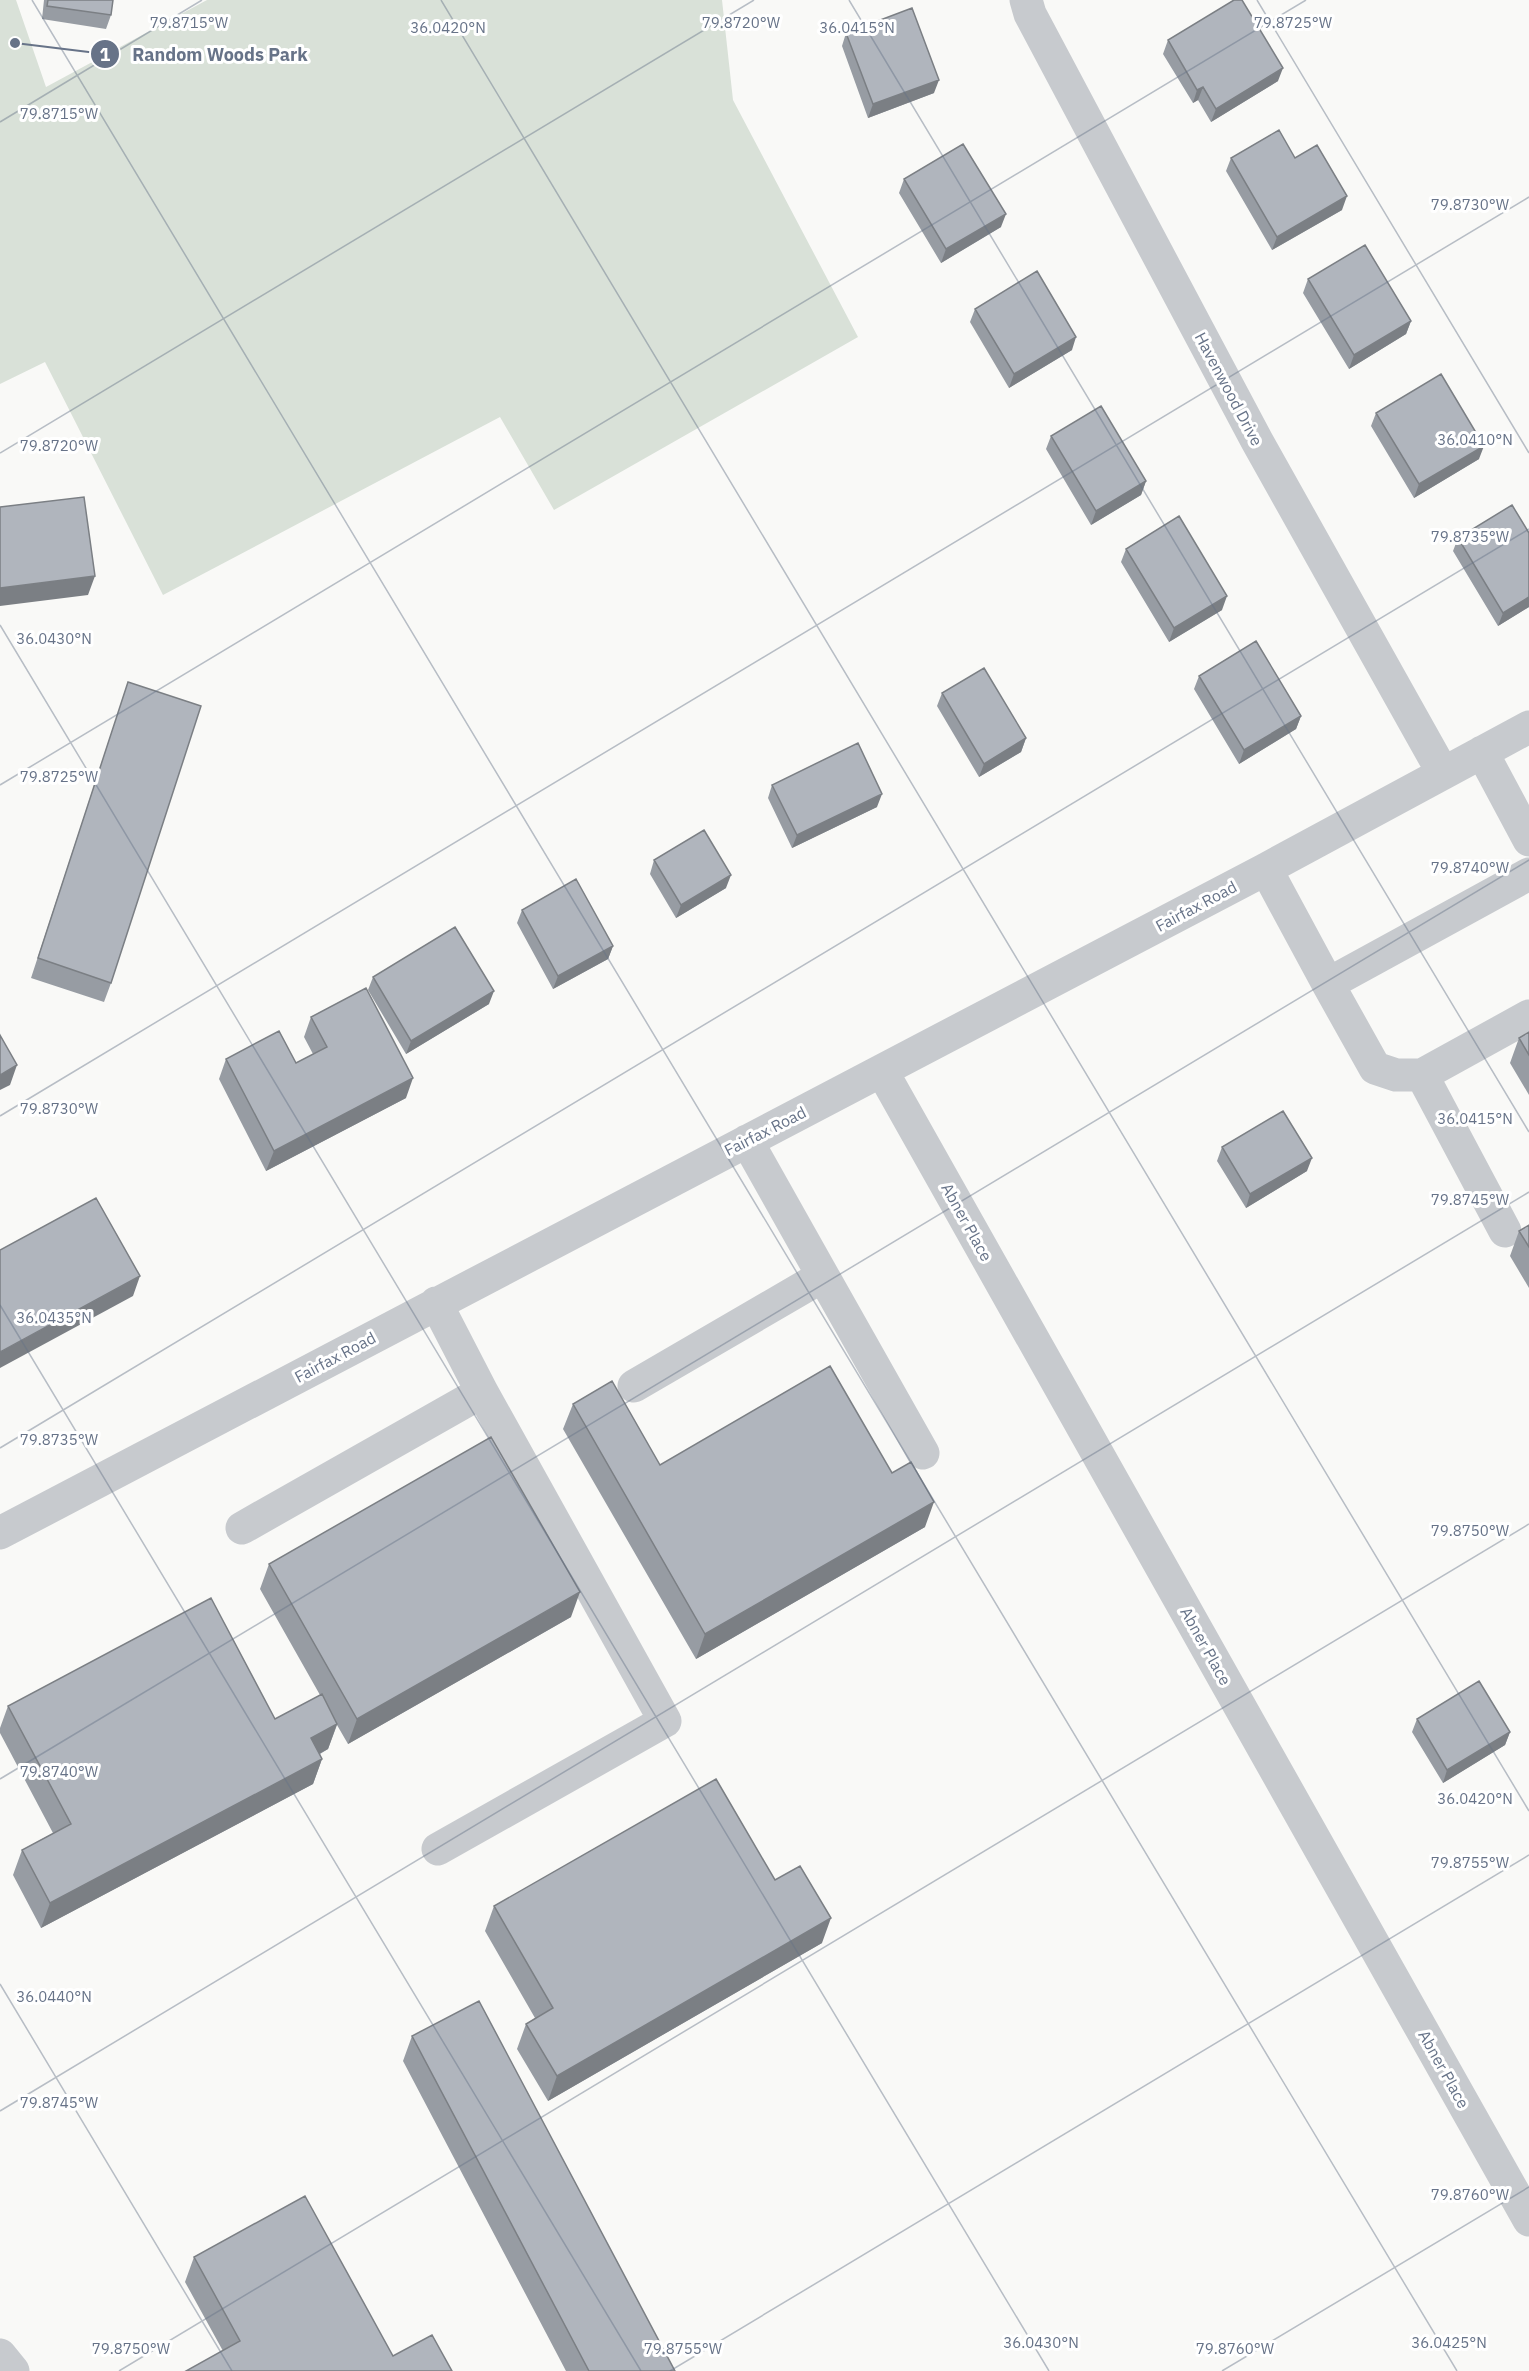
<svg xmlns="http://www.w3.org/2000/svg" width="1529" height="2371" font-family="'IBM Plex Sans',sans-serif">
	<style>
		.green { fill: #d9e1d8 }
		.lines { fill: none; stroke-linecap: round; stroke-linejoin: round }
		.minor { stroke: #c7cace; stroke-width: 33 }
		.wall { fill: #979ca3 }
		.shaded-wall { fill: #7b7f84 }
		.building { fill: #b0b5bd; stroke: #7b7f84; stroke-width: 1.5 }
		.ticks { fill: none; stroke: #677388; stroke-width: 1.5; stroke-opacity: 0.45 }
		.labels { text-anchor: middle; stroke-width: 6; stroke-linejoin: round; paint-order: stroke }
		.street-label { font-size: 16px; fill: #677388; stroke: #fff }
		.ticks-label { font-size: 15px; text-anchor: middle; fill: #677388; stroke: #fff; stroke-width: 6; stroke-linejoin: round; paint-order: stroke }
		.leader { fill: none; stroke: #677388; stroke-width: 2 }
		.callout-dot { fill: #677388; stroke: #fff; stroke-width: 2 }
		.mark-label { font-size: 18px; text-anchor: middle; font-weight: bold; fill: #fff }
		.callout-label { font-size: 18px; text-anchor: middle; font-weight: bold; fill: #677388; stroke: #fff; stroke-width: 6; stroke-linejoin: round; paint-order: stroke }
	</style>
	<rect width="100%" height="100%" fill="#f9f9f7"/>
	<path class="green" d="M0,0H16L46,87L207,0H722L733,100L858,337L554,510L500,417L163,595L45,362L0,384Z"/>
	<g class="lines">
		<path class="minor" d="M1026,0L1030,14L1257,441L1443,773
			M1482,752L1529,840
			M1266,869L1328,984L1529,874
			M1328,984L1375,1068L1396,1075H1422
			M882,1071L1529,2220
			M1505,1231L1422,1075L1529,1016
			M823,1276L923,1453
			M436,1303L482,1392L665,1721L438,1849
			M634,1386L823,1276L747,1141
			M242,1528L482,1392
			M0,1533L1266,869L1529,727
			M0,2355L13,2371"/>
	</g>
	<path class="wall" d="M44,0H113L111,15L106,29L42,19Z
		M846,33L934,93L868,118L842,46Z
		M1168,40L1278,81L1211,122L1198,100L1193,103L1163,54Z
		M1231,158H1295L1342,210L1272,250L1226,171Z
		M904,179L1001,227L941,263L899,193Z
		M1308,279L1411,321L1406,334L1349,369L1303,293Z
		M975,309L1072,350L1009,388L970,322Z
		M1376,413L1479,459L1414,498L1371,426Z
		M1051,436L1146,481L1141,495L1091,525L1046,449Z
		M1458,538L1529,607L1498,626L1453,551Z
		M1126,549L1222,610L1169,642L1121,562Z
		M1199,676L1301,716L1296,729L1239,764L1194,689Z
		M128,682L111,983L104,1002L31,978Z
		M942,693L1026,738L1021,752L979,777L937,706Z
		M772,785L877,807L792,848L768,798Z
		M654,860L726,888L676,918L650,874Z
		M522,910L613,946L608,959L553,989L517,923Z
		M373,977L489,1004L406,1054L368,990Z
		M311,1017L406,1098L266,1171L219,1079L226,1059L296,1063L313,1054L304,1037Z
		M1529,1032V1095L1510,1063L1519,1038Z
		M1222,1147L1307,1171L1246,1208L1217,1161Z
		M1529,1225V1288L1510,1256L1519,1231Z
		M573,1404L660,1465L892,1473L925,1527L696,1659L563,1429Z
		M269,1564L571,1617L348,1744L337,1725L328,1749L320,1754L322,1759L313,1784L41,1928L13,1875L22,1850L53,1833L0,1733V1728L8,1706L275,1719L320,1695L260,1589Z
		M1417,1719L1510,1732L1505,1745L1443,1783L1412,1732Z
		M775,1880L822,1943L548,2101L517,2049L526,2024L535,2018L485,1931L494,1906Z
		M412,2036L675,2371H566L403,2061Z
		M194,2257L393,2356L223,2351L185,2282Z"/>
	<path class="shaded-wall" d="M1283,68L1278,81L1211,122L1216,109Z
		M939,80L934,93L868,118L873,104Z
		M1203,87L1198,100L1193,103L1197,90Z
		M1347,196L1342,210L1272,250L1277,237Z
		M1006,214L1001,227L941,263L946,249Z
		M1411,321L1406,334L1349,369L1354,355Z
		M1076,337L1072,350L1009,388L1014,374Z
		M1484,446L1479,459L1414,498L1419,484Z
		M1146,481L1141,495L1091,525L1096,511Z
		M95,576L88,595L0,606V588Z
		M1227,596L1222,610L1169,642L1174,628Z
		M1529,597V607L1498,626L1503,613Z
		M1301,716L1296,729L1239,764L1244,750Z
		M1026,738L1021,752L979,777L984,764Z
		M882,794L877,807L792,848L797,835Z
		M731,875L726,888L676,918L681,905Z
		M613,946L608,959L553,989L558,976Z
		M494,991L489,1004L406,1054L411,1041Z
		M17,1065L10,1085L0,1090V1075Z
		M413,1078L406,1098L266,1171L274,1151Z
		M1312,1158L1307,1171L1246,1208L1250,1194Z
		M140,1276L133,1296L0,1368V1352Z
		M934,1502L925,1527L696,1659L705,1634Z
		M580,1592L571,1617L348,1744L357,1719Z
		M337,1724L328,1749L302,1763L311,1738Z
		M1510,1732L1505,1745L1443,1783L1447,1770Z
		M322,1759L313,1784L41,1928L50,1903Z
		M831,1918L822,1943L548,2101L557,2076Z"/>
	<path class="building" d="M48,0H113L111,15L47,6Z
		M1234,0H1242L1283,68L1216,109L1203,87L1197,90L1168,40Z
		M912,8L939,80L873,104L846,33Z
		M1279,130L1295,158L1317,145L1347,196L1277,237L1231,158Z
		M963,144L1006,214L946,249L904,179Z
		M1365,245L1411,321L1354,355L1308,279Z
		M1037,271L1076,337L1014,374L975,309Z
		M1441,374L1484,446L1419,484L1376,413Z
		M1101,406L1146,481L1096,511L1051,436Z
		M84,497L95,576L0,588V507Z
		M1512,505L1529,533V597L1503,613L1458,538Z
		M1179,516L1227,596L1174,628L1126,549Z
		M1256,641L1301,716L1244,750L1199,676Z
		M984,668L1026,738L984,764L942,693Z
		M128,682L201,706L111,983L38,958Z
		M858,743L882,794L797,835L772,785Z
		M704,830L731,875L681,905L654,860Z
		M576,879L613,946L558,976L522,910Z
		M455,927L494,991L411,1041L373,977Z
		M366,988L413,1078L274,1151L226,1059L279,1031L296,1063L327,1047L311,1017Z
		M1529,1032V1055L1519,1038Z
		M0,1035L17,1065L0,1075Z
		M1283,1111L1312,1158L1250,1194L1222,1147Z
		M96,1198L140,1276L0,1352V1250Z
		M1529,1225V1247L1519,1231Z
		M830,1366L892,1473L911,1462L934,1502L705,1634L573,1404L612,1381L660,1465Z
		M491,1437L580,1592L357,1719L269,1564Z
		M211,1598L275,1719L322,1694L337,1724L311,1738L322,1759L50,1903L22,1850L71,1824L8,1706Z
		M1479,1681L1510,1732L1447,1770L1417,1719Z
		M716,1779L775,1880L800,1866L831,1918L557,2076L526,2024L553,2008L494,1906Z
		M479,2001L675,2371H589L412,2036Z
		M305,2196L393,2356L432,2335L452,2371H186L240,2341L194,2257Z"/>
	<path class="ticks" d="M32,0L1457,2371M441,0L1529,1811M849,0L1529,1132M1257,0L1529,453M0,122L202,0M0,453L754,0M0,625L1049,2371M0,785L1306,0M0,1116L1529,197M0,1305L641,2371M0,1448L1529,529M0,1779L1529,860M0,1984L232,2371M0,2111L1529,1192M119,2371L1529,1524M670,2371L1529,1855M1222,2371L1529,2187"/>
	<g class="labels">
		<g class="street-label">
			<text transform="translate(1229 389) rotate(62)" y="6">Havenwood Drive</text>
			<text transform="translate(1196 906) rotate(-28)" y="6">Fairfax Road</text>
			<text transform="translate(765 1131) rotate(-27)" y="6">Fairfax Road</text>
			<text transform="translate(967 1222) rotate(61)" y="6">Abner Place</text>
			<text transform="translate(335 1357) rotate(-28)" y="6">Fairfax Road</text>
			<text transform="translate(1206 1646) rotate(61)" y="6">Abner Place</text>
			<text transform="translate(1444 2069) rotate(61)" y="6">Abner Place</text>
		</g>
	</g>
	<g class="ticks-label">
		<text x="189" y="28">79.8715°W</text>
		<text x="741" y="28">79.8720°W</text>
		<text x="1293" y="28">79.8725°W</text>
		<text x="857" y="33">36.0415°N</text>
		<text x="448" y="33">36.0420°N</text>
		<text x="59" y="119">79.8715°W</text>
		<text x="1470" y="210">79.8730°W</text>
		<text x="1475" y="445">36.0410°N</text>
		<text x="59" y="451">79.8720°W</text>
		<text x="1470" y="542">79.8735°W</text>
		<text x="54" y="644">36.0430°N</text>
		<text x="59" y="782">79.8725°W</text>
		<text x="1470" y="873">79.8740°W</text>
		<text x="59" y="1114">79.8730°W</text>
		<text x="1475" y="1124">36.0415°N</text>
		<text x="1470" y="1205">79.8745°W</text>
		<text x="54" y="1323">36.0435°N</text>
		<text x="59" y="1445">79.8735°W</text>
		<text x="1470" y="1536">79.8750°W</text>
		<text x="59" y="1777">79.8740°W</text>
		<text x="1475" y="1804">36.0420°N</text>
		<text x="1470" y="1868">79.8755°W</text>
		<text x="54" y="2002">36.0440°N</text>
		<text x="59" y="2108">79.8745°W</text>
		<text x="1470" y="2200">79.8760°W</text>
		<text x="1041" y="2348">36.0430°N</text>
		<text x="1449" y="2348">36.0425°N</text>
		<text x="131" y="2354">79.8750°W</text>
		<text x="683" y="2354">79.8755°W</text>
		<text x="1235" y="2354">79.8760°W</text>
	</g>
	<path class="leader" d="M15 43L105 54"/>
	<g class="callout-dot">
		<circle cx="15" cy="43" r="6"/>
		<circle cx="105" cy="54" r="15"/>
	</g>
	<g class="mark-label">
		<text x="105" y="61">1</text>
	</g>
	<g class="callout-label">
		<text x="220" y="61">Random Woods Park</text>
	</g>
</svg>
